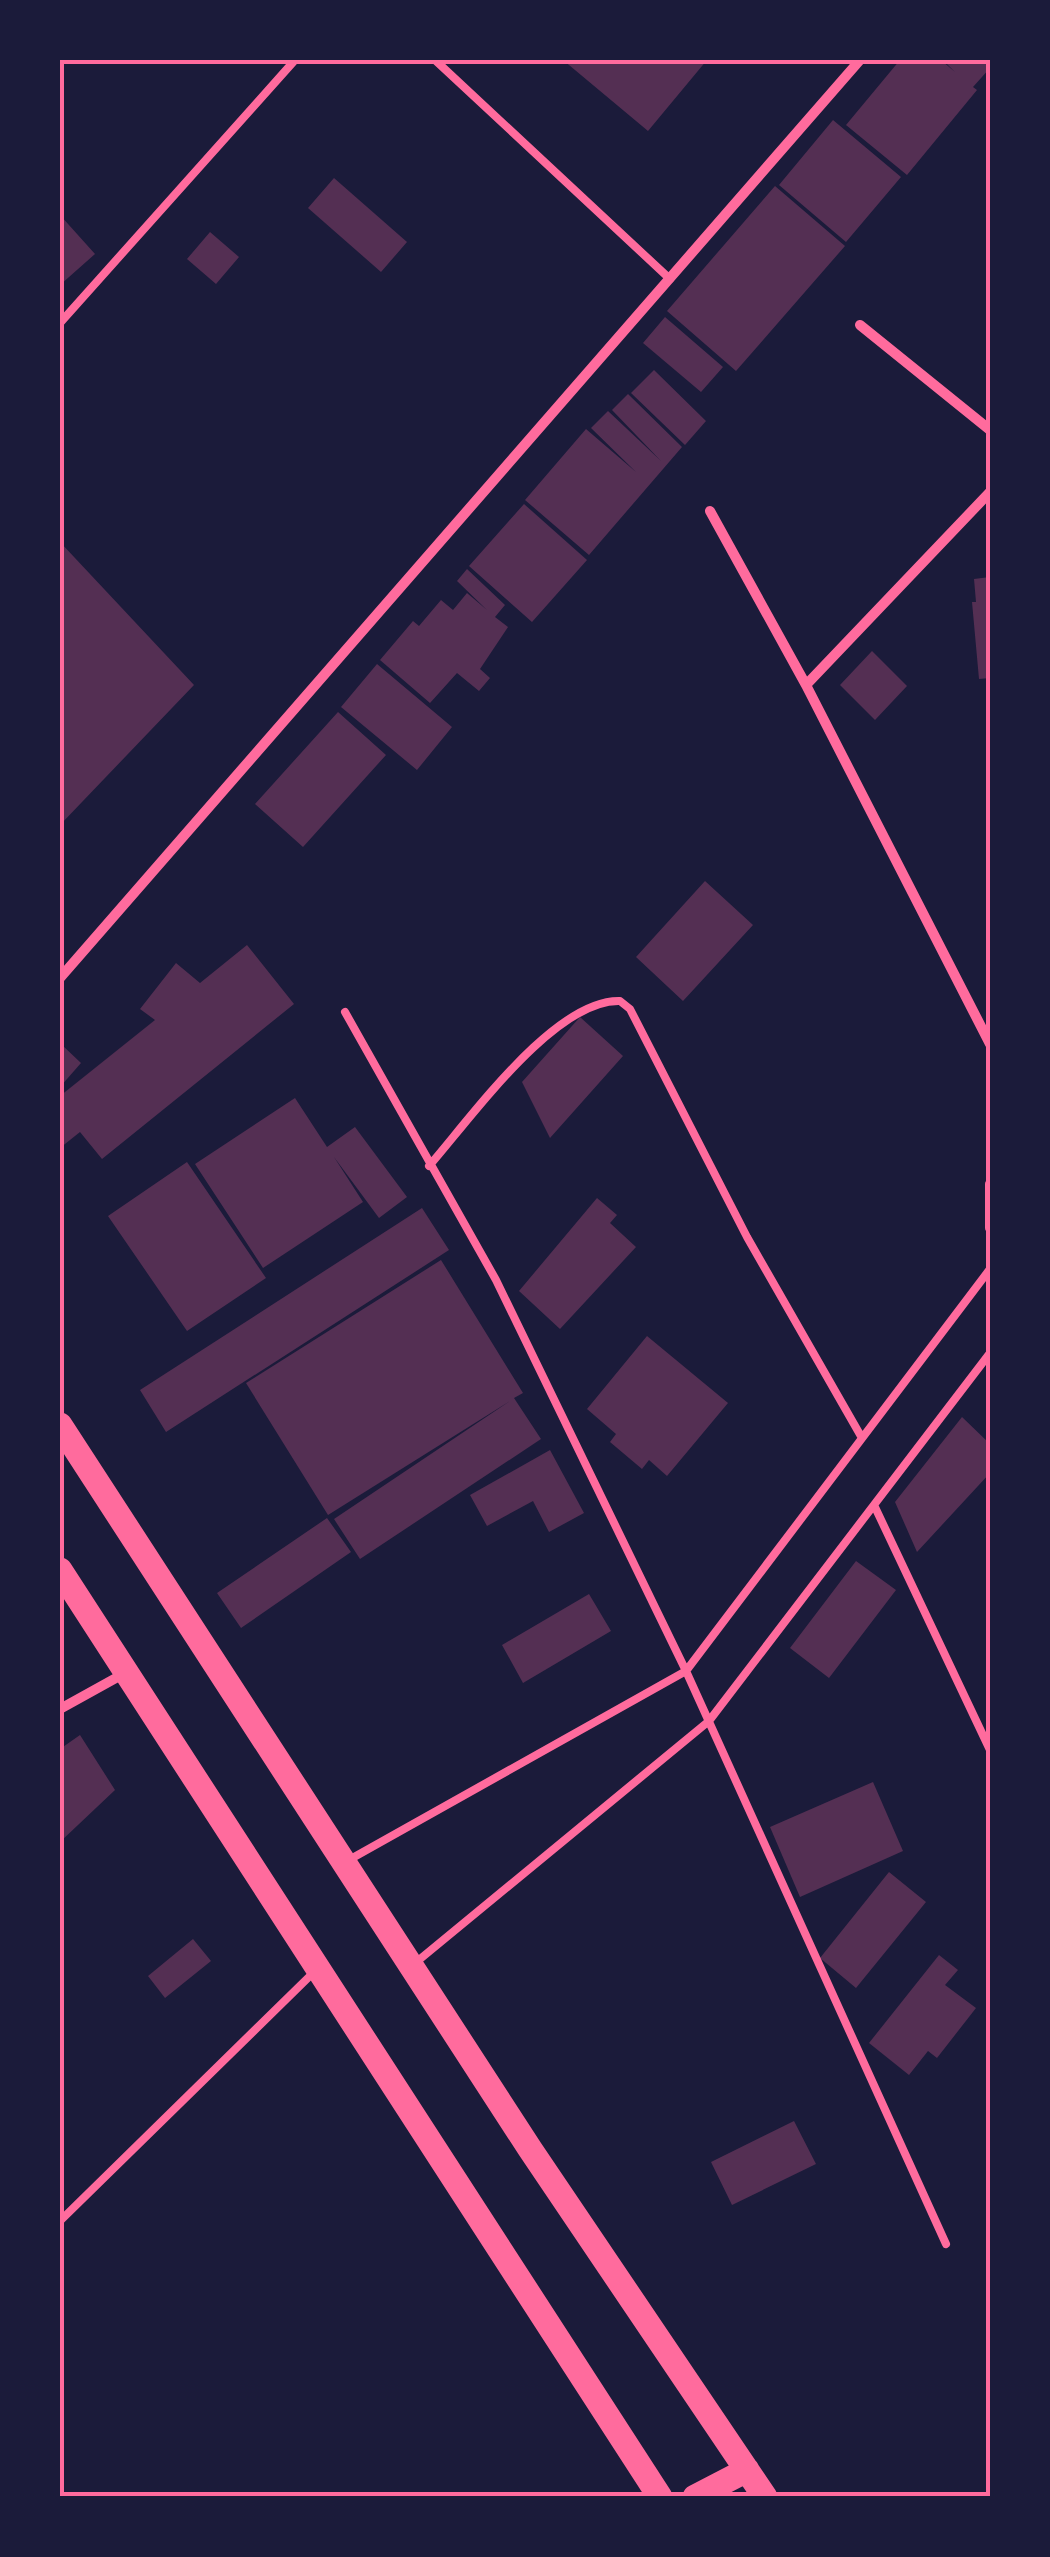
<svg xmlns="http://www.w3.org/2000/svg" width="1050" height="2557" font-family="'Fira Sans',sans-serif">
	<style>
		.building { fill: #542f53 }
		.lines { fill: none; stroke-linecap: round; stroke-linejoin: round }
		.service { stroke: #ff6b9d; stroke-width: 8 }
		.minor { stroke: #ff6b9d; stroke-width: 10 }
		.primary { stroke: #ff6b9d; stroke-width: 25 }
		.neatline { fill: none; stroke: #ff6b9d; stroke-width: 4 }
	</style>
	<rect width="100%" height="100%" fill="#1b1b3a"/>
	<path class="building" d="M563,60H707L648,131Z
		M900,60H941L955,72L943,60H990V68L973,87L977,90L907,175L846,125Z
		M833,120L901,177L846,242L779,185Z
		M334,178L407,242L381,272L308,208Z
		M775,186L845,246L736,371L667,311Z
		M60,215L95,254L60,285Z
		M210,232L239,257L216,284L187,259Z
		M665,317L723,367L701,392L643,343Z
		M654,370L706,421L685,445L631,393Z
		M628,394L682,447L589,555L525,500L586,429L636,472L591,428L608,411L661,461L612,410Z
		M524,504L587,560L532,622L469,566Z
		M60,542L194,685L60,825Z
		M467,569L505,605L495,617L508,627L480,669L490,678L479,691L457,673L430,703L380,660L413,621L419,626L441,600L453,610L467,593L487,610L457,581Z
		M990,577V678L979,679L972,602H976L974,579Z
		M872,651L907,686L875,720L840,685Z
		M377,664L452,727L417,770L341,707Z
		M338,712L386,755L303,847L255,804Z
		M705,881L753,925L683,1001L636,957Z
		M247,945L294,1004L102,1159L80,1132L60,1148V1096L155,1020L140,1009L176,963L200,983Z
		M580,1017L623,1056L550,1138L522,1082Z
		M62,1045L81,1063L60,1087V1047Z
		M295,1098L327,1147L355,1127L407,1197L379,1218L334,1157L363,1202L263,1268L195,1164Z
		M187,1162L266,1278L187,1331L108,1216Z
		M597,1198L617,1215L610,1223L636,1247L560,1329L519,1291Z
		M422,1208L449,1250L166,1432L140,1390Z
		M441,1260L523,1393L514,1398L541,1439L360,1559L334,1519L510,1401L328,1515L246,1383Z
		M647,1336L728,1403L667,1476L649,1460L642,1469L610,1442L616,1434L587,1409Z
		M962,1417L990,1444V1473L917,1552L895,1502Z
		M550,1450L584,1513L549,1532L533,1501L487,1526L470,1495Z
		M327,1518L351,1552L241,1628L217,1593Z
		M856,1561L896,1590L829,1678L790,1648Z
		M589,1594L611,1631L523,1683L502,1645Z
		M80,1735L115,1790L60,1842V1749Z
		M873,1782L903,1851L800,1897L770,1827Z
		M889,1872L926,1902L856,1988L820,1958Z
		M193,1939L211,1961L165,1998L148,1976Z
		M939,1955L958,1970L945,1985L976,2008L937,2058L928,2051L909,2075L869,2043Z
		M794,2121L816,2164L732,2205L711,2162Z"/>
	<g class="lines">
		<path class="service" d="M435,60L670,279
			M60,323L295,60
			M345,1012L496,1280L686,1671L946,2244
			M429,1166C471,1118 555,999 620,1001L630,1009L747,1237L862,1438
			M874,1505L990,1750
			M347,1861L686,1671L990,1269
			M414,1964L709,1721L990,1353
			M60,2221L314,1972"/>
		<path class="minor" d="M860,325L990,430
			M990,492L806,685L990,1044
			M710,511L806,685
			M60,978L860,60
			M990,1184V1228
			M60,1709L125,1673"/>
		<path class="primary" d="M60,1425L530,2149L765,2497
			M60,1570L660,2497
			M695,2497L747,2470"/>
	</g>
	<rect width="1050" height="2557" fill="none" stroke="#1b1b3a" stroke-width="125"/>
	<rect x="62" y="62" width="926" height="2432" class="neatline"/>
</svg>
